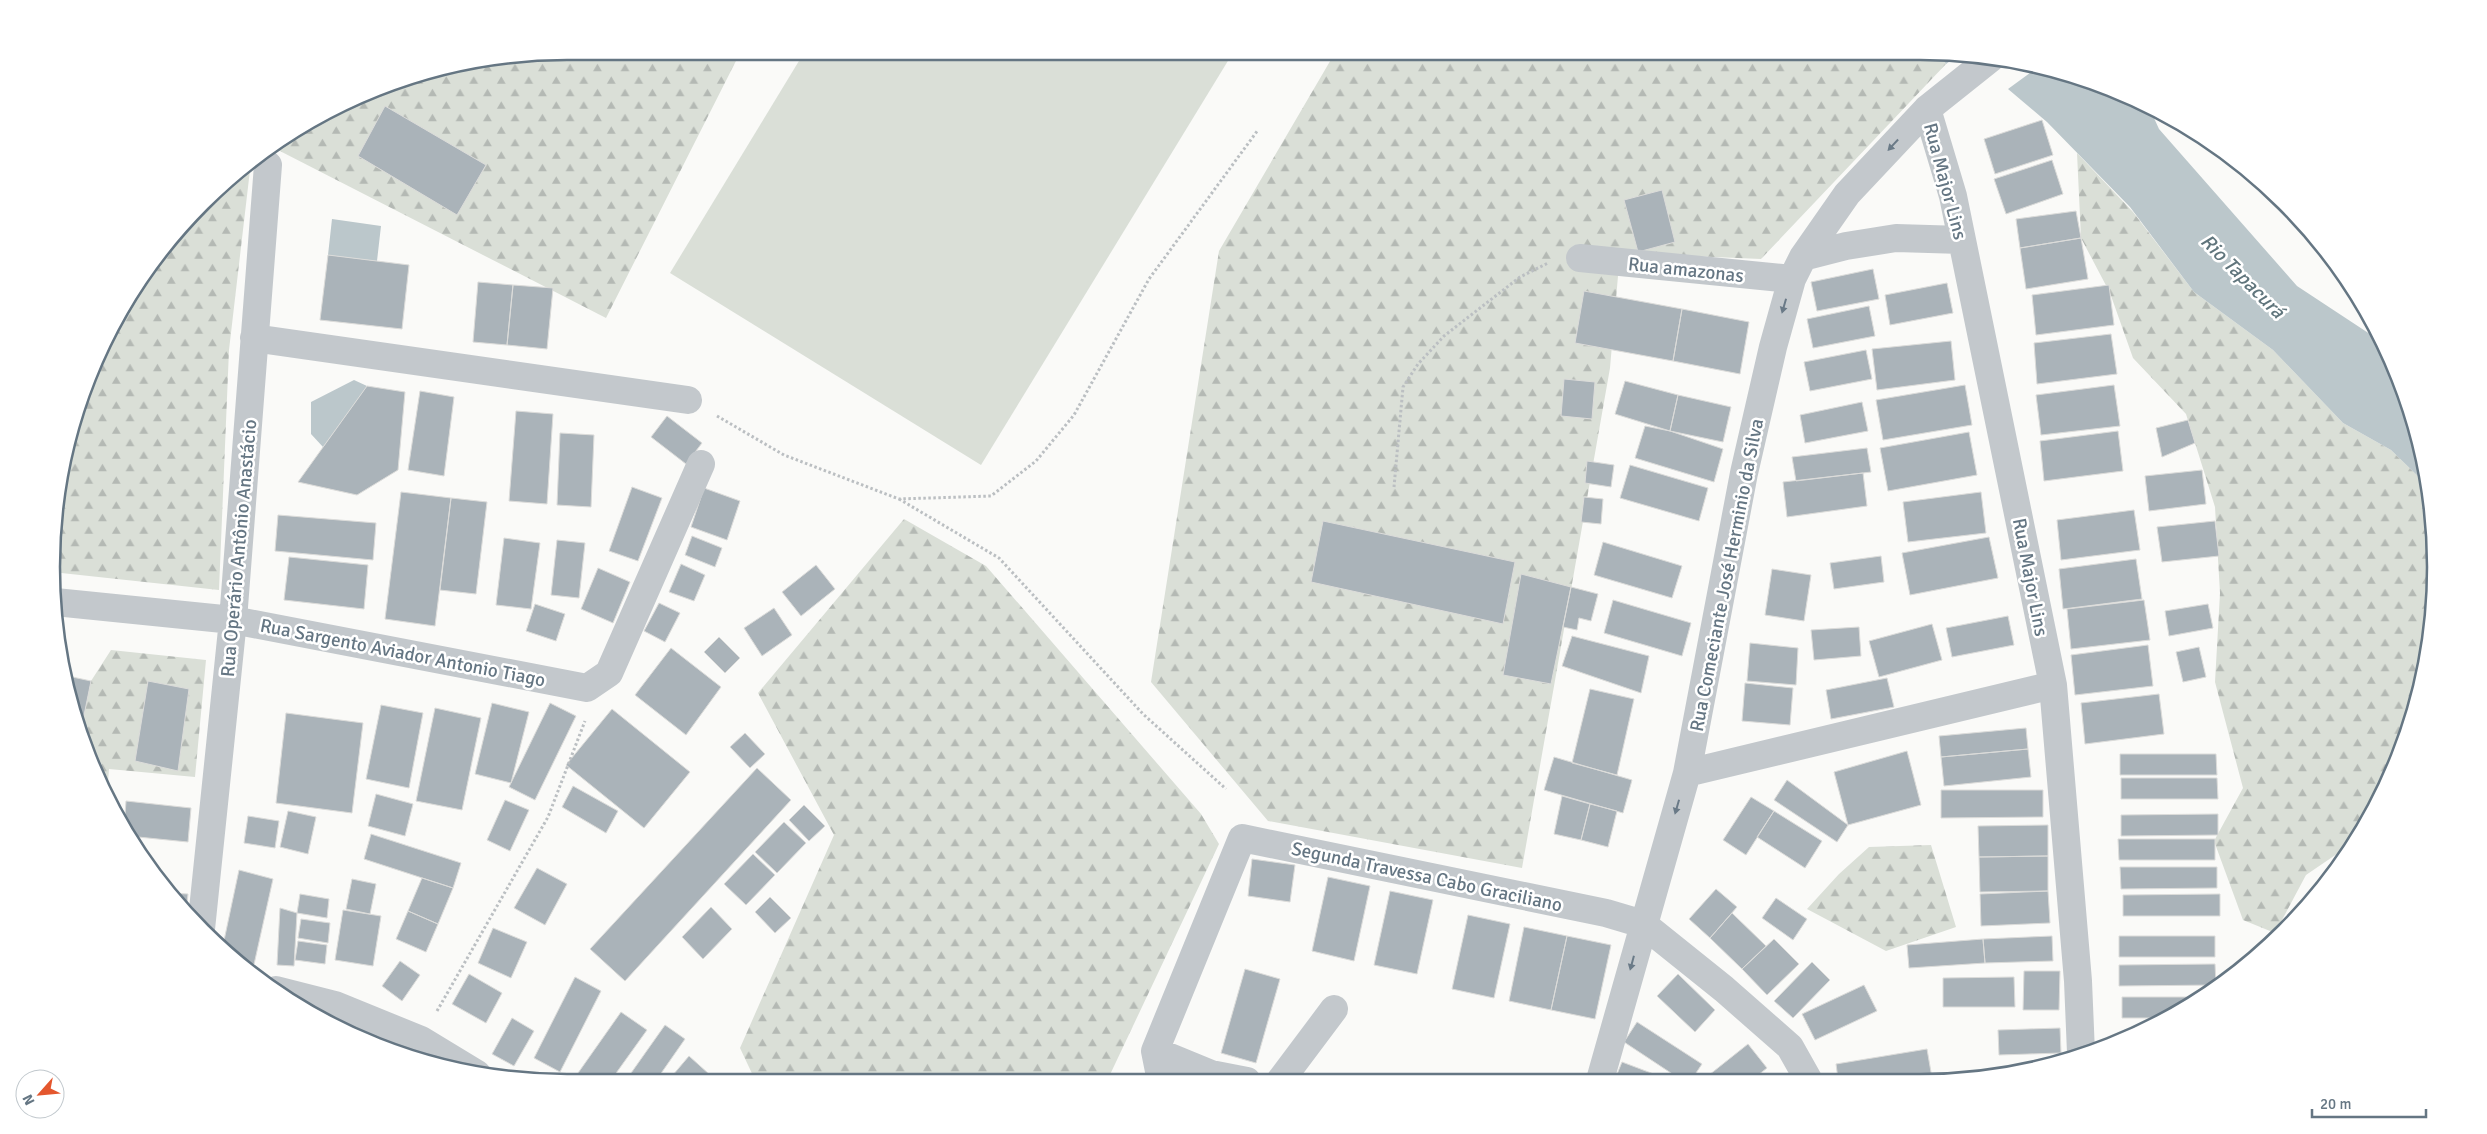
<svg xmlns="http://www.w3.org/2000/svg" width="2487" height="1134" font-family="Signika,sans-serif">
	<style>
		.forest { fill: url(#forest-firs) }
		.park { fill: #dadfd7 }
		.water { fill: #bbc7cb }
		.building { fill: #aab3b9; stroke: #dcdcda }
		.lines { fill: none; stroke-linecap: round; stroke-linejoin: round }
		.path { stroke: #bbbfc2; stroke-width: 3; stroke-dasharray: 2.5 2.5; stroke-linecap: butt }
		.minor { stroke: #c3c8cc; stroke-width: 28 }
		.oneway { fill: #6a7a87 }
		.labels { text-anchor: middle; stroke-width: 5; stroke-linejoin: round; paint-order: stroke }
		.street-label { font-size: 19px; fill: #657683; stroke: #fff }
		.water-label { font-size: 20px; font-style: italic; fill: #60757c; stroke: #fff }
		.rim { fill: none; stroke: #657683; stroke-width: 2.5 }
	</style>
	<defs>
		<pattern id="forest-firs" width="22" height="20" patternUnits="userSpaceOnUse" patternTransform="scale(1.25)"><rect width="22" height="20" fill="#dadfd7"/><path d="M5 1l3.5 6h-7zM16 11l3.5 6h-7z" fill="#b4b9b4"/></pattern>
	</defs>
	<rect width="100%" height="100%" fill="#fafaf8"/>
	<path class="forest" d="M567,51H741L606,318L276,149L250,170L229,350L219,590L52,572L61,467L90,370L120,309L179,227L227,179L309,120L401,79L467,61Z
		M1336,51H1920L1938,53L1946,64L1761,259L1620,253L1610,368L1522,868L1268,821L1151,682L1219,251Z
		M2077,153L2133,212L2194,292L2273,350L2343,423L2391,450L2428,486L2436,567L2426,667L2397,764L2350,845L2306,875L2275,933L2243,920L2214,841L2243,788L2215,682L2220,593L2215,507L2186,414L2133,358L2110,293L2081,238Z
		M904,519L986,566L1201,814L1219,844L1107,1081L756,1082L740,1048L834,835L758,693Z
		M111,650L206,660L195,777L109,769L107,796L80,735L91,681Z
		M1931,845L1956,927L1886,951L1807,909L1839,874L1869,847Z"/>
	<path class="park" d="M805,51H1234L981,465L670,273Z"/>
	<path class="water" d="M1938,53L1959,55L1946,64Z
		M2038,67L2117,90L2149,107L2159,129L2297,286L2382,342L2396,369L2426,466L2428,486L2391,450L2343,423L2273,350L2194,292L2130,207L2047,122L2008,89Z
		M332,219L381,226L377,261L328,255Z
		M354,380L367,386L323,447L311,434V402Z"/>
	<path class="building" d="M385,106L486,165L457,215L358,156Z
		M2042,120L2053,155L1995,174L1984,139Z
		M2052,160L2063,194L2006,214L1994,179Z
		M1662,190L1675,242L1638,252L1624,200Z
		M2076,211L2081,238L2020,248L2016,219Z
		M2081,238L2088,279L2026,289L2020,248Z
		M328,255L409,265L402,329L320,320Z
		M1873,269L1879,299L1817,311L1811,282Z
		M478,282L513,285L507,345L473,342Z
		M1947,283L1953,313L1890,325L1885,295Z
		M513,285L553,288L547,349L507,345Z
		M2109,285L2114,325L2036,335L2032,295Z
		M1584,291L1682,309L1673,361L1575,343Z
		M1869,306L1875,336L1813,348L1807,319Z
		M1682,309L1749,322L1740,374L1673,361Z
		M2111,334L2117,374L2037,384L2034,343Z
		M1951,341L1955,380L1877,390L1872,349Z
		M1866,350L1872,379L1810,391L1804,362Z
		M1564,379L1595,382L1592,419L1561,416Z
		M1625,381L1678,395L1670,431L1615,414Z
		M1965,385L1972,425L1883,440L1876,400Z
		M2114,385L2120,426L2041,435L2036,395Z
		M367,386L405,392L398,470L357,495L298,482Z
		M420,391L454,397L444,476L408,470Z
		M1678,395L1731,407L1723,442L1670,431Z
		M1862,402L1868,431L1805,443L1800,415Z
		M516,411L553,414L547,504L509,501Z
		M667,416L702,443L686,464L651,437Z
		M2188,420L2195,443L2162,457L2156,428Z
		M1645,426L1670,431L1723,449L1714,482L1635,458Z
		M2118,431L2123,471L2044,481L2040,441Z
		M1969,432L1977,475L1888,491L1880,448Z
		M560,433L594,435L591,507L557,505Z
		M1867,448L1871,472L1796,481L1792,457Z
		M1587,461L1614,465L1611,487L1585,483Z
		M1630,465L1708,488L1699,521L1620,498Z
		M2202,470L2206,504L2149,511L2145,476Z
		M1863,473L1867,506L1787,517L1783,482Z
		M632,487L662,498L638,561L609,551Z
		M704,488L740,501L727,540L691,527Z
		M401,492L451,498L435,626L385,619Z
		M1981,492L1986,533L1908,542L1903,502Z
		M1584,497L1603,499L1601,524L1581,522Z
		M451,498L487,502L476,594L440,590Z
		M2134,510L2140,550L2061,560L2057,520Z
		M278,515L376,523L373,560L275,551Z
		M1323,521L1515,562L1503,624L1311,582Z
		M2215,521L2219,556L2162,562L2157,527Z
		M692,536L722,548L715,567L685,555Z
		M1989,537L1998,578L1910,595L1902,553Z
		M504,538L540,543L531,609L496,605Z
		M557,540L585,543L579,598L551,595Z
		M1603,542L1682,566L1672,598L1594,575Z
		M1881,556L1884,582L1834,589L1830,563Z
		M289,557L368,565L364,609L284,600Z
		M2136,559L2142,599L2063,609L2059,569Z
		M681,564L705,575L694,601L669,592Z
		M816,565L835,589L801,616L782,592Z
		M598,568L630,582L613,623L581,609Z
		M1772,569L1811,575L1804,621L1765,615Z
		M1521,574L1571,587L1551,684L1503,675Z
		M1571,587L1598,594L1591,621L1579,618L1577,630L1563,627Z
		M1613,600L1691,623L1682,656L1604,633Z
		M2144,600L2150,640L2071,649L2067,609Z
		M659,603L680,613L665,642L644,631Z
		M535,604L565,614L556,641L526,631Z
		M2208,604L2213,628L2169,636L2165,611Z
		M774,608L792,635L762,656L744,628Z
		M2008,616L2014,645L1952,657L1946,628Z
		M1932,624L1942,660L1879,677L1869,641Z
		M1859,627L1861,656L1814,660L1811,630Z
		M1572,636L1649,656L1641,693L1562,666Z
		M719,637L740,658L725,673L704,652Z
		M1750,643L1798,648L1796,685L1747,681Z
		M2148,645L2153,686L2075,695L2071,655Z
		M2199,647L2206,677L2183,682L2176,652Z
		M671,648L721,687L686,735L635,695Z
		M63,675L91,681L80,735L79,733Z
		M1887,678L1894,707L1831,719L1826,690Z
		M148,681L189,689L178,771L135,761Z
		M1745,683L1793,688L1790,725L1742,721Z
		M1590,689L1634,699L1617,775L1572,763Z
		M2159,694L2164,734L2085,744L2081,703Z
		M492,703L529,712L511,783L475,774Z
		M550,703L576,716L535,800L509,787Z
		M381,705L423,713L409,788L366,779Z
		M435,708L481,718L462,810L416,801Z
		M612,709L690,772L644,828L566,765Z
		M286,713L363,723L352,813L276,803Z
		M2026,728L2028,749L1941,757L1939,736Z
		M745,733L765,754L750,768L730,747Z
		M2028,749L2031,777L1944,786L1941,757Z
		M1907,751L1921,805L1848,825L1834,772Z
		M2120,754H2216L2217,775H2120Z
		M1554,757L1632,780L1623,813L1544,790Z
		M757,768L791,800L625,981L590,949Z
		M2121,778H2217L2218,799H2121Z
		M1787,780L1848,825L1837,842L1774,800Z
		M573,786L618,811L606,833L562,807Z
		M1941,790H2043V817L1941,818Z
		M376,794L413,804L405,836L368,826Z
		M1562,796L1590,804L1581,840L1554,834Z
		M1751,797L1774,811L1746,855L1723,840Z
		M505,800L529,810L510,851L487,840Z
		M126,801L191,808L188,842L128,836L124,830Z
		M1590,804L1617,811L1608,847L1581,840Z
		M804,805L825,826L809,841L789,820Z
		M288,811L316,817L308,854L280,847Z
		M1774,811L1822,841L1805,868L1757,837Z
		M2218,814V835L2121,836V815Z
		M248,816L279,821L275,848L244,843Z
		M784,822L806,843L777,873L755,852Z
		M2048,825V856L1979,857L1978,826Z
		M371,834L461,863L453,888L364,859Z
		M2118,839H2215V860H2119Z
		M753,854L775,875L746,905L724,884Z
		M2048,856V891L1980,892L1979,857Z
		M1252,859L1295,865L1290,902L1248,896Z
		M150,867L159,869L157,876Z
		M2120,867H2217V888L2121,889Z
		M537,868L567,884L545,925L514,908Z
		M239,870L273,879L253,969L243,967L222,950Z
		M1328,877L1370,886L1354,961L1312,951Z
		M422,878L453,888L438,924L408,911Z
		M352,879L376,884L370,914L346,909Z
		M1716,889L1737,907L1710,938L1689,919Z
		M1390,891L1433,900L1417,974L1374,965Z
		M2048,891L2050,923L1981,926L1980,894Z
		M169,893L188,894L186,914L179,907Z
		M300,894L329,899L327,918L297,913Z
		M2220,894V916H2123V895Z
		M770,897L791,918L775,933L755,912Z
		M1776,898L1807,919L1793,940L1762,918Z
		M711,907L732,929L703,959L682,937Z
		M280,908L297,913L294,966L277,965Z
		M343,910L381,916L373,966L335,960Z
		M408,911L438,924L426,952L396,939Z
		M1732,913L1766,946L1742,969L1710,938Z
		M1468,915L1510,924L1494,998L1452,989Z
		M301,919L330,923L328,943L298,938Z
		M1524,927L1567,936L1551,1010L1509,1001Z
		M493,928L527,942L511,978L478,963Z
		M1567,936L1611,945L1595,1019L1551,1010Z
		M2052,936L2053,961L1985,963L1983,939Z
		M2119,936H2215V957H2119Z
		M1774,939L1799,964L1767,995L1742,969Z
		M1983,939L1985,963L1909,968L1907,945Z
		M298,941L327,945L325,964L295,960Z
		M400,961L420,975L402,1001L382,986Z
		M1812,962L1830,980L1793,1018L1774,1001Z
		M2215,964L2216,985L2119,986V965Z
		M1245,969L1280,979L1256,1063L1221,1053Z
		M2024,971H2060L2059,1010H2023Z
		M469,974L502,993L486,1023L452,1004Z
		M1678,974L1715,1010L1695,1032L1657,996Z
		M575,977L601,991L560,1072L534,1058Z
		M2014,977L2015,1007H1943V978Z
		M1864,985L1877,1011L1815,1040L1802,1014Z
		M2122,997H2198L2162,1018H2122Z
		M621,1012L647,1030L609,1083H571Z
		M512,1018L534,1031L514,1066L492,1054Z
		M1637,1022L1702,1064L1692,1079H1680L1624,1042Z
		M665,1025L685,1039L655,1082L624,1083Z
		M2060,1028L2061,1053L1999,1055L1998,1030Z
		M2119,1035H2133L2119,1043Z
		M1748,1044L1767,1068L1753,1079H1704Z
		M1927,1049L1932,1078L1838,1079L1836,1064Z
		M689,1056L709,1074L702,1082H667Z
		M1622,1062L1667,1079H1615Z"/>
	<g class="lines">
		<path class="path" d="M717,416L784,455L899,499L991,496L1036,461L1074,415L1149,279L1258,130
			M1394,487L1403,387L1418,364L1444,336L1520,277L1548,263
			M899,499L999,558L1143,714L1226,789
			M437,1011L548,817L585,721"/>
		<path class="minor" d="M1927,109L1953,196L1962,240L2053,685L2078,981L2081,1053
			M1803,257L1846,246L1896,238L1962,240
			M1580,258L1792,279
			M254,338L688,400
			M55,602L233,620L587,688L609,673L701,464
			M1687,773L2053,685
			M201,929L233,620L268,165
			M276,990L335,1005L421,1040L477,1074
			M1155,1051L1211,1074L1247,1081
			M1600,1080L1687,773L1744,473L1773,347L1792,279L1803,257L1847,194L1927,109L1991,58
			M1161,1081L1155,1051L1242,838L1606,913L1643,924L1724,989L1790,1047L1808,1079
			M1280,1081L1334,1009"/>
	</g>
	<defs><path id="oneway-solid" d="M-6-.8H1V-3.2L6.5 0L1 3.2V.8H-6Z" transform="scale(1.25)"/></defs>
	<g class="oneway">
		<use href="#oneway-solid" transform="translate(1893 145) rotate(133)"/>
		<use href="#oneway-solid" transform="translate(1784 306) rotate(106)"/>
		<use href="#oneway-solid" transform="translate(1677 807) rotate(106)"/>
		<use href="#oneway-solid" transform="translate(1632 963) rotate(105)"/>
	</g>
	<g class="labels">
		<g class="street-label">
			<text transform="translate(1946 181) rotate(75)" y="7">Rua Major Lins</text>
			<text transform="translate(1686 269) rotate(6)" y="7">Rua amazonas</text>
			<text transform="translate(238 548) rotate(-85)" y="7">Rua Operário Antônio Anastácio</text>
			<text transform="translate(1726 575) rotate(-79)" y="7">Rua Comeciante José Herminio da Silva</text>
			<text transform="translate(2031 577) rotate(79)" y="7">Rua Major Lins</text>
			<text transform="translate(403 652) rotate(11)" y="7">Rua Sargento Aviador Antonio Tiago</text>
			<text transform="translate(1427 876) rotate(12)" y="7">Segunda Travessa Cabo Graciliano</text>
		</g>
		<g class="water-label">
			<text transform="translate(2243 276) rotate(45)" y="7">Rio Tapacurá</text>
		</g>
	</g>
	<path d="M0 0H2487V1134H0ZM567 60H1920A507 507 0 0 1 2427 567V567A507 507 0 0 1 1920 1074H567A507 507 0 0 1 60 567V567A507 507 0 0 1 567 60Z" fill="#fff" fill-rule="evenodd"/>
	<path class="rim" d="M567 60H1920A507 507 0 0 1 2427 567V567A507 507 0 0 1 1920 1074H567A507 507 0 0 1 60 567V567A507 507 0 0 1 567 60Z"/>
	<g transform="translate(40 1094) rotate(243)"><circle r="24" fill="#ffffff" stroke="#c1c8cd"/>
	<path d="M0-4L9 19L0 12L-9 19Z" fill="#e4572e"/>
	<text y="-8" font-size="14" font-weight="bold" text-anchor="middle" fill="#657683">N</text>
	</g>
	<path d="M2312 1109v8h114v-8" fill="none" stroke="#657683" stroke-width="2.5"/>
	<text x="2320" y="1109" font-size="15" fill="#657683" stroke="#ffffff" stroke-width="4" paint-order="stroke">20 m</text>
</svg>
